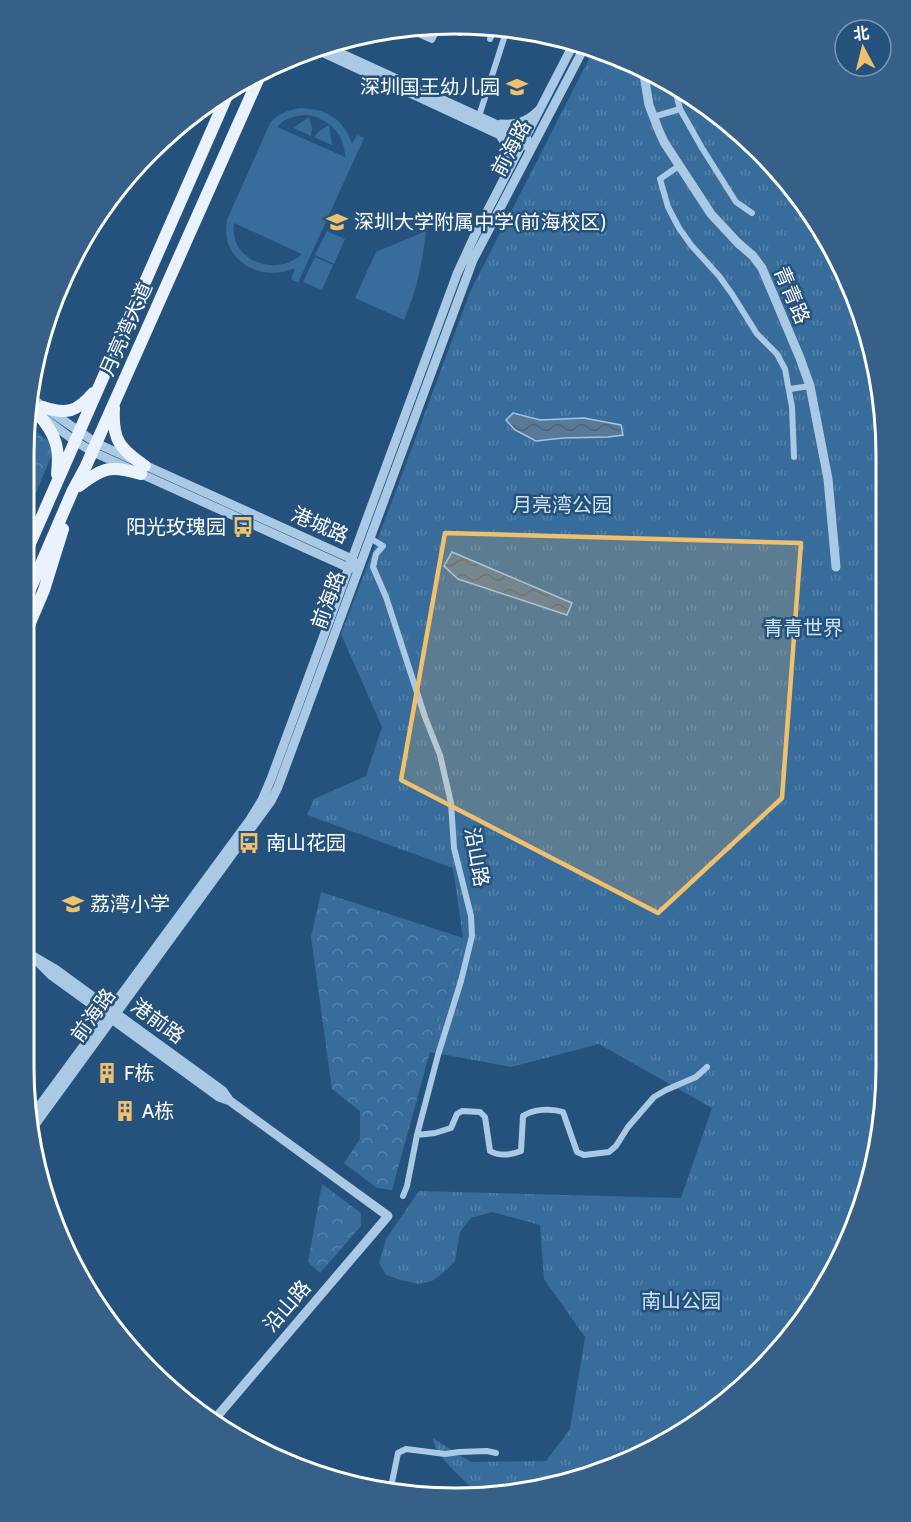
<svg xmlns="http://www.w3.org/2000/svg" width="911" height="1522" font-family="Cabin,'Noto Sans SC',sans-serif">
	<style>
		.green { fill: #386c9b; fill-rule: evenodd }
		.forest { fill: url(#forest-crowns) }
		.park { fill: url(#park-tufts) }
		.water { fill: url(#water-waves); stroke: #9ec5e6; stroke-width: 1.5 }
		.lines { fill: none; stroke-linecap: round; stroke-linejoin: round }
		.minor { stroke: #aac9e5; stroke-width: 6 }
		.tertiary { stroke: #aac9e5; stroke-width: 9 }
		.primary { stroke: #eaf3fd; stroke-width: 12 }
		.marked { fill: #efc06e; fill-opacity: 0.2; stroke: #efc06e; stroke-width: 4.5; stroke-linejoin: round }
		.labels { text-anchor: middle; stroke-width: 5; stroke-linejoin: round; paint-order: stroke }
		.poi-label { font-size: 20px; fill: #fff; stroke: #25527d; text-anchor: start }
		.street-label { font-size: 20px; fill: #fff; stroke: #25527d }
		.park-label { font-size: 20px; fill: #cde2f4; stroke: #25527d }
		.rim { fill: none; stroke: #fff; stroke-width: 3 }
	</style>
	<defs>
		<pattern id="forest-crowns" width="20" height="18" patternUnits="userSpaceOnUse" patternTransform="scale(1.5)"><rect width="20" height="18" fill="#386c9b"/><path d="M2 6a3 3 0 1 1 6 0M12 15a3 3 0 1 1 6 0" fill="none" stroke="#5682aa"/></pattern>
		<pattern id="park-tufts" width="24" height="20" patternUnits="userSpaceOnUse" patternTransform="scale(1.5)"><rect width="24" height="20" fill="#386c9b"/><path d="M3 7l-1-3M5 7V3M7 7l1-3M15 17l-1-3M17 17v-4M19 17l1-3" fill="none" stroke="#5682aa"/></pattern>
		<pattern id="water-waves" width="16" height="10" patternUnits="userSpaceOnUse" patternTransform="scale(1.5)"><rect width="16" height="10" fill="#587998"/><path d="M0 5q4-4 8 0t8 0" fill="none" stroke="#526272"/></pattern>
	</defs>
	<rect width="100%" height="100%" fill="#25527d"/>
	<path class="green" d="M300,108C327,109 343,118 352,144L357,135L364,138L298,283L291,279L295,268C262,283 219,261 227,220L270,123C278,114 288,110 300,108ZM308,115C330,119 345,135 345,157L277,127C284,118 296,115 308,115ZM234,224V223L302,254C276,278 229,261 234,224Z
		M309,117L312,128L311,136L293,128Z
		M329,125L332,145L314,137L319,131Z
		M327,231L345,239L334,264L315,255Z
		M426,231C422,264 417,290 404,320L355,298L376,252Z
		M315,257L333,265L322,290L303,282Z"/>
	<path class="forest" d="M33,429L51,443V457L25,518V448Z
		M321,892L463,938L430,1052L392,1190L377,1188L344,1163L360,1139V1111L332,1089L311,937Z
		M322,1184L361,1213V1226L320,1273L308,1262Z"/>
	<path class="park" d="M594,49L621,57L696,97L780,171L829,240L864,317L886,427V1095L864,1206L814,1307L718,1409L595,1475L468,1496L472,1488C459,1475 435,1456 433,1438L471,1462L546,1461L570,1429L585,1337L544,1279L540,1225L492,1212L471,1218L460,1232L455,1261L443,1273L432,1281L418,1284L401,1280L386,1275L379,1263L386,1239L419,1191L681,1198L712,1108L599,1044L511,1067L430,1052L463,938L453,868L307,815L314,799L366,776L382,727L341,634L394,496L470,292Z"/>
	<path class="water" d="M513,413L540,420L584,418L621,425L623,435L608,437L563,438L536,441L515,430L506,420Z
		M452,552L572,603L567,615L458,579L444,566Z"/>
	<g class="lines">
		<path class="minor" d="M441,25L460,33
			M407,29L432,40L439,26
			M490,39L495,28
			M674,86L680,109L702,148L736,202L752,213
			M479,116L507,29
			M653,117L680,109
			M680,165L660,179L668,207L679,228L691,245L719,276L732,294L757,334L777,354L785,369L792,407L794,457
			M790,389L810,386
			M370,538L383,546L376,554L373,567L386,597L425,717L440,755L451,803L454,848L471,916L472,936L461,981L438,1055L417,1135L407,1186L403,1196
			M417,1135L435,1133L451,1128L457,1114L462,1111L480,1112L485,1117L490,1151C499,1156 511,1155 521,1151L523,1116C533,1109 551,1108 563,1112L577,1152L584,1155L609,1152L616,1146L628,1127L654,1097L666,1090L696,1077L707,1067
			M391,1487L398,1453L406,1449L445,1454L459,1452L487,1451L496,1453"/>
		<path class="tertiary" d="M325,46L526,138L529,142
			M315,49L522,145L527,146
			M643,69L649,105L659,131L664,142L711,214L738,243L753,256L762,268L800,358L810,386L828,479L836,567
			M501,124C516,125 527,122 538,111
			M501,137C509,146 510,157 508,169
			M31,398L96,443L352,559L354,562
			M29,407L75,441L93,452L349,568H353
			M24,951L55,969L223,1091L230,1101
			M31,955L51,975L219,1097L230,1101L388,1216L214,1420
			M32,1116L249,821L262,800L271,779L457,274L474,237L574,43
			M34,1126L271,801L278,787L473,260L585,46"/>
		<path class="primary" d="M43,407C66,415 77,412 93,393
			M114,408C112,440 120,449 145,466
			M39,415C56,435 60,448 57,474
			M79,486C103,467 111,465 141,474
			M25,555L230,89
			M25,601L73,490L86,466L261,73
			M25,635L44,590L63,529"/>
	</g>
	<path class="marked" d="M445,533L801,543L782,798L658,913L401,780Z"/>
	<defs>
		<symbol id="school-bare" viewBox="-9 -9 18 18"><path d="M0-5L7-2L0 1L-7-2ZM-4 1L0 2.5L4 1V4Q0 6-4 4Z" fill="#efc06e" stroke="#25527d" stroke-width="2.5" paint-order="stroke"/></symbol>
		<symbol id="bus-bare" viewBox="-9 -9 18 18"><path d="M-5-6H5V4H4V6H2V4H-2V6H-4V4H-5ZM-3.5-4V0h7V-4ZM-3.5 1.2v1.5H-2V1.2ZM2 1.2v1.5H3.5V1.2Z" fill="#efc06e" stroke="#25527d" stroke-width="2.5" paint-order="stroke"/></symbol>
		<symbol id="building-bare" viewBox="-9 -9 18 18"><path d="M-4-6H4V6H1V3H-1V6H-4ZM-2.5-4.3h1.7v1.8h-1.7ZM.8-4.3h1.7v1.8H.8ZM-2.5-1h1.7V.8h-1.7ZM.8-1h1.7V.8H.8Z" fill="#efc06e" stroke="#25527d" stroke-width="2.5" paint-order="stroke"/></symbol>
	</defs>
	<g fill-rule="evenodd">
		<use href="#school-bare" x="502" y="72" width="30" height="30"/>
		<use href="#school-bare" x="322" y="207" width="30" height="30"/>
		<use href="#bus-bare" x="228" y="512" width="30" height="30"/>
		<use href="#bus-bare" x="234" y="828" width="30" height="30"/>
		<use href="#school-bare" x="58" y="889" width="30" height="30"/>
		<use href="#building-bare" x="92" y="1058" width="30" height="30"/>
		<use href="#building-bare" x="110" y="1096" width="30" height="30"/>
	</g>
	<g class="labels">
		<g class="poi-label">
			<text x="500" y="94" text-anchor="end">深圳国王幼儿园</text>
			<text x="354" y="229">深圳大学附属中学(前海校区)</text>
			<text x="226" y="534" text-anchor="end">阳光玫瑰园</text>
			<text x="266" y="850">南山花园</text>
			<text x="90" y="911">荔湾小学</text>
			<text x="124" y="1080">F栋</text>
			<text x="142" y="1118">A栋</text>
		</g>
		<g class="street-label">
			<text transform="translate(511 148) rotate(-62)" y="7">前海路</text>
			<text transform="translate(792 295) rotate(67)" y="7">青青路</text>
			<text transform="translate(126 329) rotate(-66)" y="7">月亮湾大道</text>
			<text transform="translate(320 525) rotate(24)" y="7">港城路</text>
			<text transform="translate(328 600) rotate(-70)" y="7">前海路</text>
			<text transform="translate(477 857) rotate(80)" y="7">沿山路</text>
			<text transform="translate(93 1015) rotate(-54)" y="7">前海路</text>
			<text transform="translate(158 1021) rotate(36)" y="7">港前路</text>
			<text transform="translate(287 1306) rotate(-49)" y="7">沿山路</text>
		</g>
		<g class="park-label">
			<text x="562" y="512">月亮湾公园</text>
			<text x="803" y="635">青青世界</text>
			<text x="681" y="1308">南山公园</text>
		</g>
	</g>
	<path d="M0 0H911V1522H0ZM455 34H455A421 421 0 0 1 876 455V1067A421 421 0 0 1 455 1488H455A421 421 0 0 1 34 1067V455A421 421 0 0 1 455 34Z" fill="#366087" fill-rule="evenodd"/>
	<path class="rim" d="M455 34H455A421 421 0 0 1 876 455V1067A421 421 0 0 1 455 1488H455A421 421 0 0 1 34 1067V455A421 421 0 0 1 455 34Z"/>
	<g transform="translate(863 48) rotate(353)"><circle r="28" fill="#25527d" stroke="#7c97b1" stroke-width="1.5"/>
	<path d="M0-4.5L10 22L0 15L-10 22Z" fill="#efc06e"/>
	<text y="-9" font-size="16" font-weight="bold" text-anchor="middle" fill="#ffffff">北</text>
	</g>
</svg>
